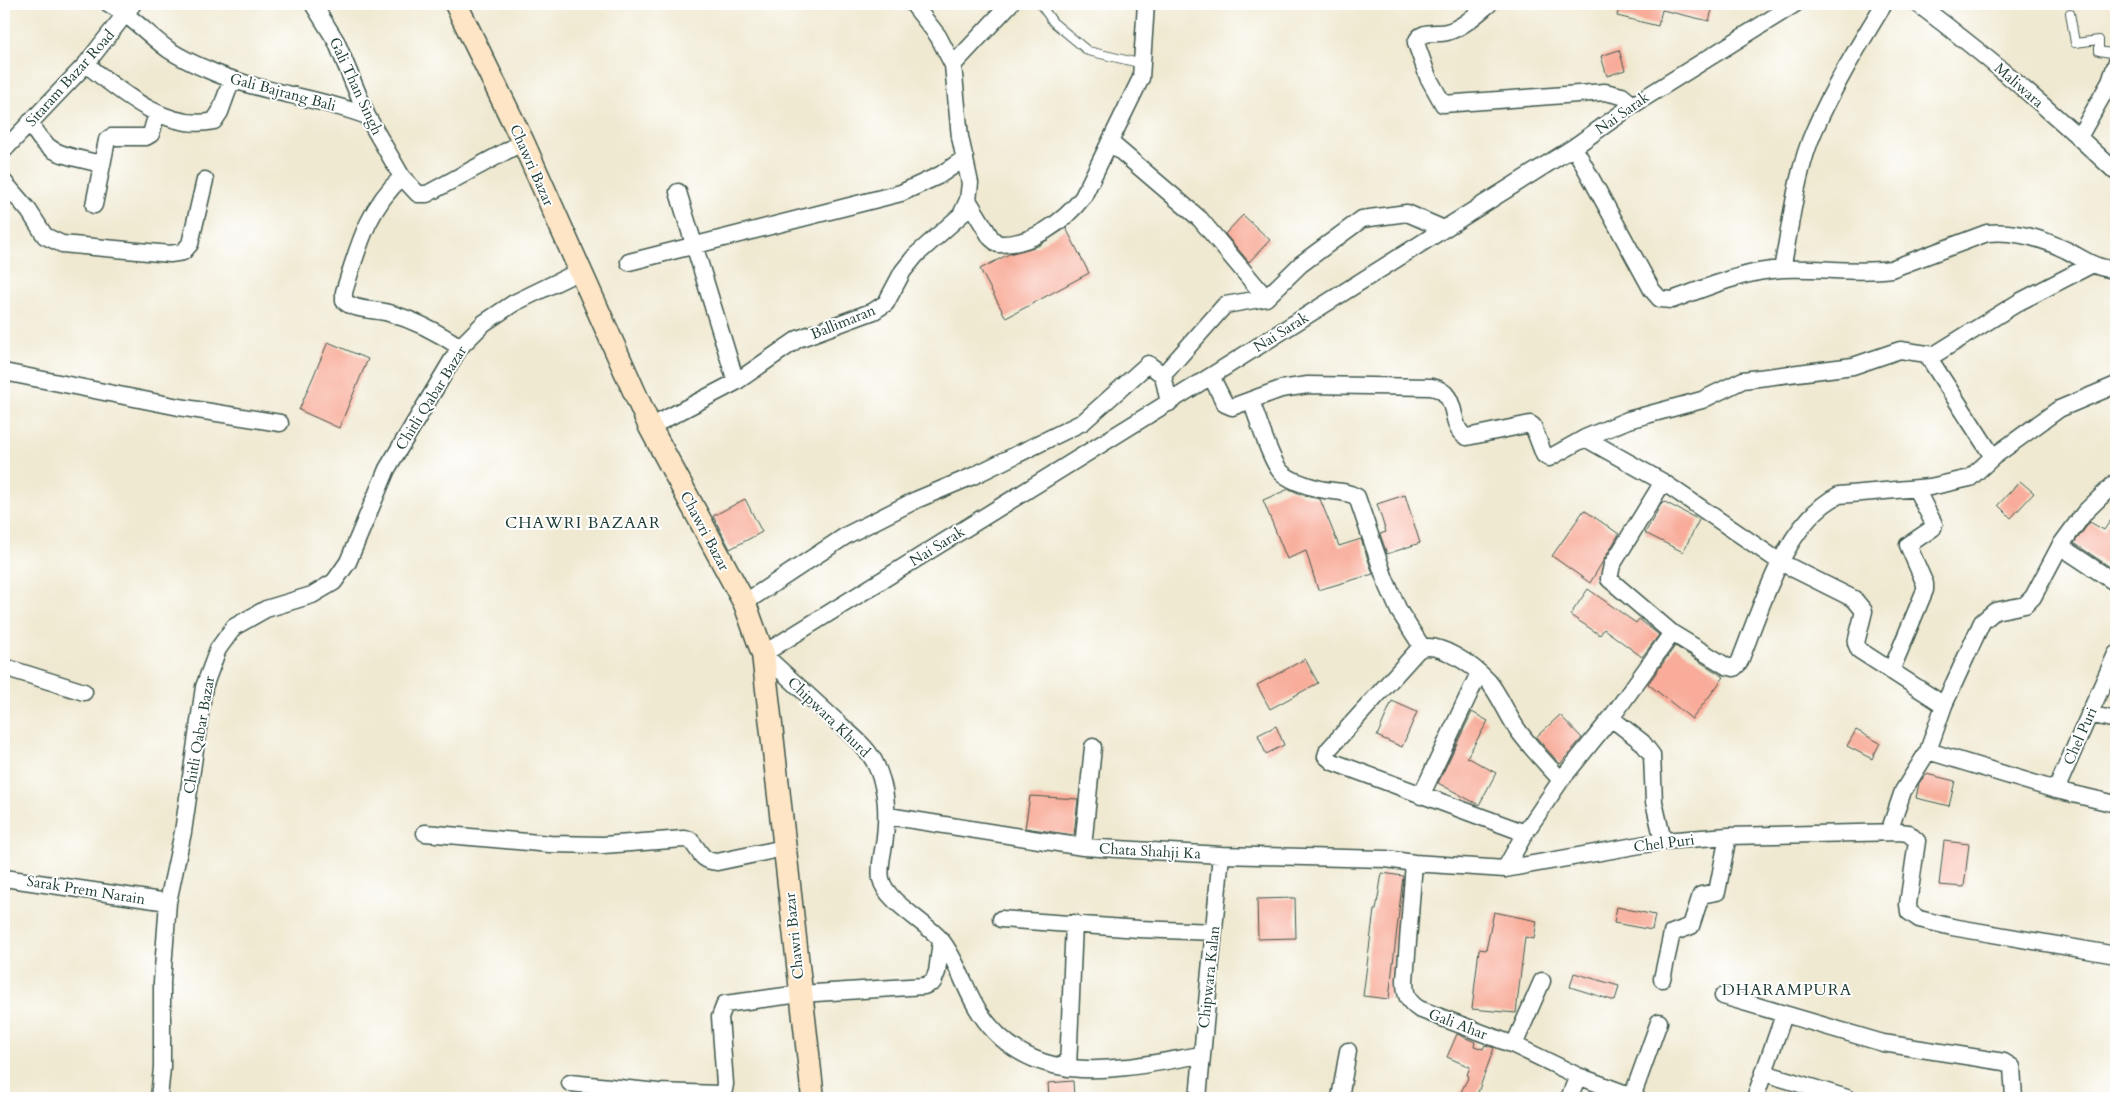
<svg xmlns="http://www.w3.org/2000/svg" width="2120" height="1102" font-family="Cardo,serif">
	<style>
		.building { fill: #f8ac99 }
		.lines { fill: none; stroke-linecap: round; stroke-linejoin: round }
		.lane-casing { stroke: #3e574c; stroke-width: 10 }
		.street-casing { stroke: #3e574c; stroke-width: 19 }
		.secondary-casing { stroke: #3e574c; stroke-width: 25 }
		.lane { stroke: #fff; stroke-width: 8 }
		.street { stroke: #fff; stroke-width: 16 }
		.secondary { stroke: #fde5c5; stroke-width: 22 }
		.labels { text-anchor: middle; stroke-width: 4; stroke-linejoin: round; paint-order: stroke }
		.street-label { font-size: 15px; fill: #1f3d34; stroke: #fff }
		.neighbourhood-label { font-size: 16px; letter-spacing: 1px; fill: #1f3d34; stroke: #fff }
	</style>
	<rect width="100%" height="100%" fill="#fff"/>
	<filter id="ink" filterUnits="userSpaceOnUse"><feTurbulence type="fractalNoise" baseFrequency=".02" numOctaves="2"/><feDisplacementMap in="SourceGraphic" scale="10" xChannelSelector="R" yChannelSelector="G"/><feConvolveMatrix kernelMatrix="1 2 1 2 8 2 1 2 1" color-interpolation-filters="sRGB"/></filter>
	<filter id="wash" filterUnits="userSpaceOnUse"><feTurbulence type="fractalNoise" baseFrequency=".0096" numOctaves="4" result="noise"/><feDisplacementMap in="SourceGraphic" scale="20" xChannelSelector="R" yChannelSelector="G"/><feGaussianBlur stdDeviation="1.12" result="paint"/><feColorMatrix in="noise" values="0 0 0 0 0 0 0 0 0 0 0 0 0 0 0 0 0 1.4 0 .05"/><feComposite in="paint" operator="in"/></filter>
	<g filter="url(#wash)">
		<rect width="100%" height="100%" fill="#f0e9d1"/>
		<g id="blocks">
			<path class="building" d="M1620,4H1702L1713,6L1709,21L1662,10L1658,26L1617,16Z
				M1619,50L1625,70L1607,76L1601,56Z
				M1243,215L1270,240L1249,262L1225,234Z
				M1066,228L1089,273L1006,318L980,269L1009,254L1038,246Z
				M328,342L368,359L339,428L299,410Z
				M2020,481L2034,493L2011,518L1998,505Z
				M1289,489L1305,496L1320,499L1339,546L1361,539L1373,574L1318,590L1306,551L1287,559L1263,500Z
				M1405,495L1420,543L1387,554L1380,534L1386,532L1377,504Z
				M745,499L762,532L730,549L713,516Z
				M1663,501L1699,520L1683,552L1645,533Z
				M1584,510L1619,534L1590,583L1552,556Z
				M2116,512V571L2074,543L2090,522L2104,530Z
				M1588,589L1636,623L1639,619L1659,635L1642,657L1604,629L1600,635L1570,615Z
				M1675,646L1724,677L1692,719L1648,684Z
				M1305,659L1318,683L1270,709L1257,685Z
				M1392,701L1417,712L1402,747L1377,736Z
				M1472,712L1488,721L1467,757L1496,773L1479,805L1438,783Z
				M1560,715L1582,738L1560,764L1536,737Z
				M1276,726L1284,745L1266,754L1258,735Z
				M1856,730L1880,743L1872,759L1847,746Z
				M1926,774L1955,781L1949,806L1916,798L1919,783Z
				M1030,796L1078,799L1074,835L1025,828Z
				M1944,841L1969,844L1964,887L1939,885Z
				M1382,873L1403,876L1389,999L1363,996L1374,910H1376Z
				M1295,898L1296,938L1258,939L1257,899Z
				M1617,907L1655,915L1652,930L1614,923Z
				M1494,912L1537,921L1534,939L1525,937L1516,1013L1472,1009L1479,949L1486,950Z
				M1574,973L1619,986L1615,1001L1570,987Z
				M1457,1034L1475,1042L1474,1046L1483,1049L1485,1045L1494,1048L1476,1098H1458L1469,1076L1467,1075L1470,1067L1447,1057Z
				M1073,1081L1074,1098H1049L1048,1083Z"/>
		</g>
	</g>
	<g filter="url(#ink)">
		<use href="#blocks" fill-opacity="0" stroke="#3e574c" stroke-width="1"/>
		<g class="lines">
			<defs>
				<path id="lane" d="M1040,4L1053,22L1088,51L1143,64
					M2070,13L2075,43L2099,40V51L2116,54"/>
				<path id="street" d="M109,4C132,16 148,35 169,50C180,57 194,64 206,69C258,93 315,96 367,116
					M313,4L336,41L367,116L402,177L418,194H427L523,142
					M913,4L938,36L953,65
					M1489,4C1477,14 1462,28 1447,32C1436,35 1420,29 1416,43L1428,77L1443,104L1605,92L1622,96L1633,105
					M1918,4C1987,56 2053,112 2116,172
					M86,64C120,91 167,132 214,121L220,112L232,79
					M30,122C46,157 67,155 101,164
					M2079,137L2110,82L2116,64
					M1110,142L1200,219L1266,298
					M1574,147L1652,290L1660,299L1672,300C1708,287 1744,271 1783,269C1819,267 1855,274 1891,269L1987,233C2015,230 2041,238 2066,250C2087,261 2092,267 2116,270
					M4,150L86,64L133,4
					M402,177C367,209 358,248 344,292V301C355,311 375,309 389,313C414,320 439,333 460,347
					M4,182L29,211L45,236L62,244L170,254L183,252L190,244L205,180
					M678,192L736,382
					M968,200L991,238L998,244C1030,246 1064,222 1083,197L1141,78L1146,4
					M94,205L107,140L111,137H146L151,134L157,113
					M629,262L901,193L940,175L965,158
					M1782,269C1791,225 1796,172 1814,131C1833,87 1859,45 1884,4
					M1927,355L1993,457
					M4,372L179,407L280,423
					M1211,376L1225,404L1232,407L1281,389L1308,385L1431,387C1462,392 1447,429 1467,437L1530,424L1533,426L1544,455L1549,458L1585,438L1663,482L1780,562L1854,599L1864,611L1856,643L1859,650L1944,705
					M1251,401C1258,418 1270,460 1281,472C1290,481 1308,486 1320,489C1333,492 1345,490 1357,497L1385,579L1399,611L1422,647
					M1169,403L1163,375L1225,305L1266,298L1301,264L1362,219L1407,213L1444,229
					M650,427L736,382L798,339L874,311L886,303L903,271L916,255L961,215L968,200L970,183L960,137L953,65L1010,4
					M1585,438L1628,420L1702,400L1743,380L1853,366L1900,350L1934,355L2019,302L2091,265
					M1663,482L1612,565L1609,579L1672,633L1726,666L1734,668L1739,663C1761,610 1784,522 1839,495L1930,487L1970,478L1993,457L2059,409L2116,385
					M2060,546L2116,583
					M744,603L847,535L916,500L973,476L1083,422L1148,364L1163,375
					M4,667L84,692
					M1891,671L1925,590V584L1908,545L1933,528L1934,524L1916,489
					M2089,714L2116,720
					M1611,718L1642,742L1652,755L1654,802L1663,841
					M1928,751L2056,790L2116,804
					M2056,790L2116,654
					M1421,796L1479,673
					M888,816L1083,847L1221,855L1386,859L1414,863L1505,869L1663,841L1728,836L1899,832L1908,833L1917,841L1908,904L1909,912L1919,919L1952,927L2116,955
					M1889,832L1903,791L1928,751L1944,705L1982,622L1995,611L2025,605L2033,597L2060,546L2085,512L2116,482
					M425,833L550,844L603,845L684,839L690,840C701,851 700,861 717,862L784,848
					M1525,833L1333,762L1326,756L1328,750L1418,650C1436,638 1475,667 1488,681C1500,695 1508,717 1520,733C1533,750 1547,765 1561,780
					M1083,847L1093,747
					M1414,863L1405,980C1405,994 1407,1001 1419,1009L1514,1045L1578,1076L1637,1098
					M1505,869L1525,833L1561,780L1611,718L1672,633
					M4,878L168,902
					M1001,919L1139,929L1214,932
					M1662,979L1672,933L1691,926L1701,895L1717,892L1728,836
					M1723,996L1883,1043L2004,1062L2012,1067L2014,1098
					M1514,1045L1542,981
					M1201,1055C1123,1068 1033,1093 980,1013C965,991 958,961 941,940C925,921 886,902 881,879C879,868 882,856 884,845C888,816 888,788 874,761C865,745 848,732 835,720C811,698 787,676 763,654L1211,376L1574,147L1633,105L1795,4
					M1068,1068L1074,923
					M1764,1073L1847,1098
					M570,1083L658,1092L719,1094L724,1090L725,1084L720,1017L725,1004L800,994L924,986L933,982L937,972L941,941
					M1632,1097L1659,1022
					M159,1098L162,1068V982L168,902L183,832L204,687L218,649L234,627L266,609L312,595L334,582L348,562L387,469L460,347L484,323L514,303L580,271
					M1198,1098L1221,855
					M1340,1098L1348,1051
					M1569,1098L1578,1076
					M1755,1098L1784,1015"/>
				<path id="secondary" d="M456,4L523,142L650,427L745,604L763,654L813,1098"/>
			</defs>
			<use href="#lane" class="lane-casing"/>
			<use href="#street" class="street-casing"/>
			<use href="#secondary" class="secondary-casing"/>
			<use href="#lane" class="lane"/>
			<use href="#street" class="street"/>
			<use href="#secondary" class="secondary"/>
		</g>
	</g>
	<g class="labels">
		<g class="street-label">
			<text transform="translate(70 78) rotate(-48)" y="5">Sitaram Bazar Road</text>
			<text transform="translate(2019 85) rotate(41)" y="5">Maliwara</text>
			<text transform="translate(356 86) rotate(65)" y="5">Gali Than Singh</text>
			<text transform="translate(283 92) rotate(15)" y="5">Gali Bajrang Bali</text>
			<text transform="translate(1622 113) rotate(-35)" y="5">Nai Sarak</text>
			<text transform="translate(532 165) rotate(66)" y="5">Chawri Bazar</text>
			<text transform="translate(843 322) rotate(-22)" y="5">Ballimaran</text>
			<text transform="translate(1281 332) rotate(-32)" y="5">Nai Sarak</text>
			<text transform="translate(431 398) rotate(-58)" y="5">Chitli Qabar Bazar</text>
			<text transform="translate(705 531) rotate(62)" y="5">Chawri Bazar</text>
			<text transform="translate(937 546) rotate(-32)" y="5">Nai Sarak</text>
			<text transform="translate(829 717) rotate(44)" y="5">Chipwara Khurd</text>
			<text transform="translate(199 735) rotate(-80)" y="5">Chitli Qabar Bazar</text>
			<text transform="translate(2080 736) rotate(-66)" y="5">Chel Puri</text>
			<text transform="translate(1664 843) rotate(-7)" y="5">Chel Puri</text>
			<text transform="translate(1150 851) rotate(3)" y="5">Chata Shahji Ka</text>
			<text transform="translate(86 890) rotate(9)" y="5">Sarak Prem Narain</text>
			<text transform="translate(794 936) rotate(-96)" y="5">Chawri Bazar</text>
			<text transform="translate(1209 977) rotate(-84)" y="5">Chipwara Kalan</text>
			<text transform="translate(1458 1024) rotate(21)" y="5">Gali Ahar</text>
		</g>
		<g class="neighbourhood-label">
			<text x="583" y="528">CHAWRI BAZAAR</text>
			<text x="1787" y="995">DHARAMPURA</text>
		</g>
	</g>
	<rect width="2120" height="1102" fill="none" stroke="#fff" stroke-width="20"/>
</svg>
